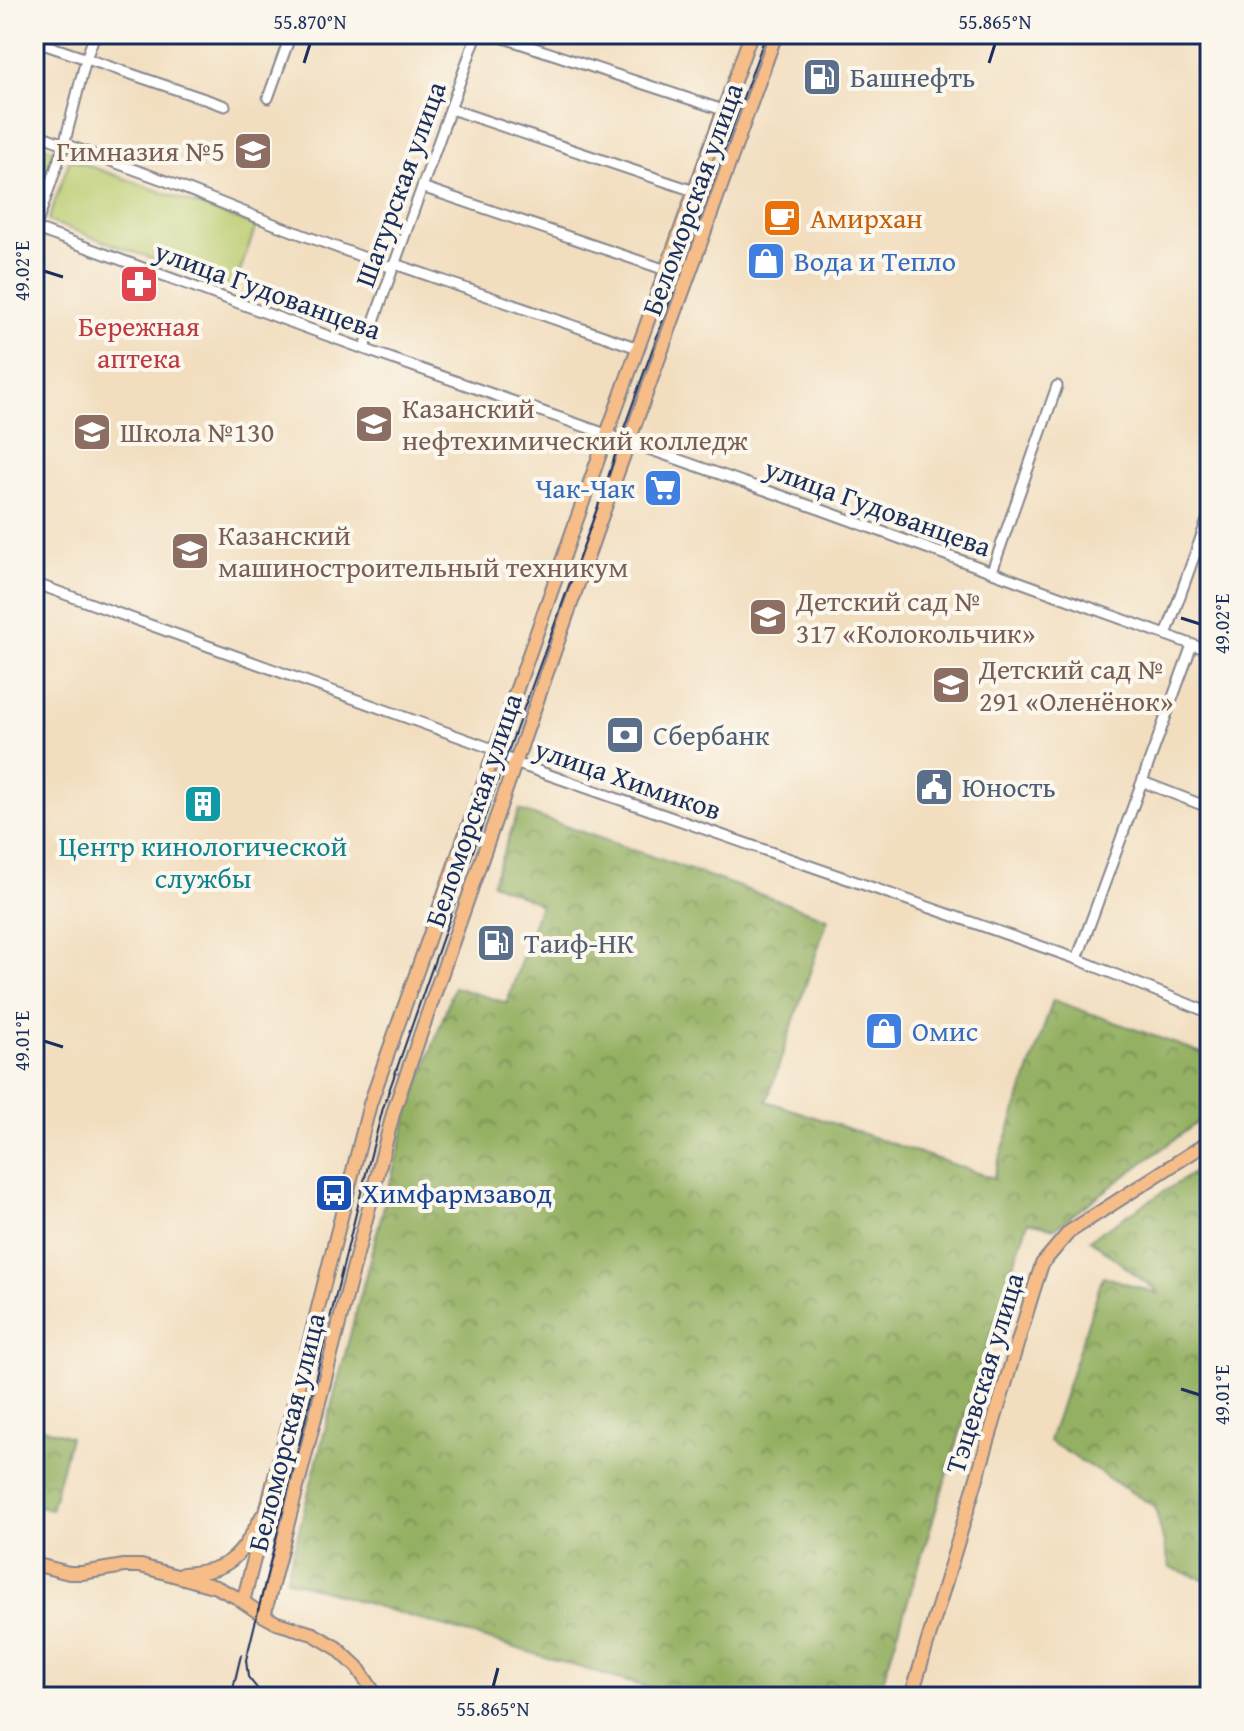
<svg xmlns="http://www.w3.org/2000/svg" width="1244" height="1731" font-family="'Gentium Book Plus',serif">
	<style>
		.grass { fill: #bbcc6f; stroke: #6b7e66; stroke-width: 2 }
		.forest { fill: url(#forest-crowns); stroke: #587060; stroke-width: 2 }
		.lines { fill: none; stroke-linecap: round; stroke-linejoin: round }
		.minor-casing { stroke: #86868e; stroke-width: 13 }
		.major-casing { stroke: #86868e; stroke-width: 16 }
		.minor { stroke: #fff; stroke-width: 9 }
		.major { stroke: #f7bd88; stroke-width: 12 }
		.tram { stroke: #1b2f5e; stroke-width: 2 }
		.ticks { fill: none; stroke: #1b2f5e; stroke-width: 3 }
		.labels { text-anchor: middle; stroke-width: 8; stroke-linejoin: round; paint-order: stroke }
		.service-label { font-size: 28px; fill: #4e5e75; stroke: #fbf7ec; text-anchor: start }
		.education-label { font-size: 28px; fill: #785e54; stroke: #fbf7ec; text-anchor: start }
		.street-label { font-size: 28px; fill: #1b2f5e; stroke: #fbf7ec }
		.food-label { font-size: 28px; fill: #c56008; stroke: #fbf7ec; text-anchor: start }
		.shop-label { font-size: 28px; fill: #366cbe; stroke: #fbf7ec; text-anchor: start }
		.health-label { font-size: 28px; fill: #be3a42; stroke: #fbf7ec }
		.culture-label { font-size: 28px; fill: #0d838f; stroke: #fbf7ec }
		.transit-label { font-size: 28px; fill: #164399; stroke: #fbf7ec; text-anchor: start }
		.neatline { fill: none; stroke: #1b2f5e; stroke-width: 3 }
		.ticks-label { font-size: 20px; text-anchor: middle; fill: #1b2f5e }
	</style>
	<defs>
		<pattern id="forest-crowns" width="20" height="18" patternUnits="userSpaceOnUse" patternTransform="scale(2)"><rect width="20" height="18" fill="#94b062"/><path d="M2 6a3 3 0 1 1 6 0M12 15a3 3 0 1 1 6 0" fill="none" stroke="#789054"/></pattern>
	</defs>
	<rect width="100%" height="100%" fill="#fbf7ec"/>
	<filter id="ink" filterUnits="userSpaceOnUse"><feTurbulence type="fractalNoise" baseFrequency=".0125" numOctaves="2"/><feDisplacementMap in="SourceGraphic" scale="16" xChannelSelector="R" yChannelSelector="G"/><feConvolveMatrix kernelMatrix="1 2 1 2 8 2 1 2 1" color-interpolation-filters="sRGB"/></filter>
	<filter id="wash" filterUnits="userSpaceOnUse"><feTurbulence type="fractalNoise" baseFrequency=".006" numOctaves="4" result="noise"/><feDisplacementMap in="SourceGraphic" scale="32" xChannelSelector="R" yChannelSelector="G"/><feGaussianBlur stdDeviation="1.8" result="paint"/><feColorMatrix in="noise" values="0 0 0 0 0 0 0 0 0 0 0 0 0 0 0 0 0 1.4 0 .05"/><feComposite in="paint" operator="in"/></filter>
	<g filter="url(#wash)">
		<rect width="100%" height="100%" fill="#f2debf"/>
		<path class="grass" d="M34,143L55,150L34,207Z
			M70,159L256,226L234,288L48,221Z"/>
		<path class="forest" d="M519,810L828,918L767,1101L993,1178L1053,1000L1210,1056V1113L1055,1228L1028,1222L989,1339L878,1697H678L286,1579L407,1118L454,987L507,1003L540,904L492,883Z
			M1210,1162V1581L1170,1568L1155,1507L1049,1441L1103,1276L1160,1294L1090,1239Z
			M34,1425L70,1437L51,1510L34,1504Z"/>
	</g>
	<g filter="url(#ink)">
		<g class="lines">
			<defs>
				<path id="minor" d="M272,34L289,40
					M492,34L723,110
					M34,41L225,106
					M268,98L291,34
					M451,109L694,191
					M34,133L166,181L279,226L387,266L395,264L638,348
					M422,187L666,270
					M34,228L364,349L822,510L1210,651
					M35,229L64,145L86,59L95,34
					M364,349L477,34
					M992,571L1057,386
					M34,583L482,745L495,750L515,763L1077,959L1210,1013
					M1166,635L1210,512
					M1143,782L1210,808
					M1077,959L1192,645"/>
				<path id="major" d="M34,1564L69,1573H82L124,1566H141L216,1587L236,1597L264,1616L277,1623L313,1634L337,1648L358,1668L377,1697
					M183,1574C231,1571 240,1557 262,1516
					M243,1602L370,1104L607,434L751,34
					M264,1616L394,1110L595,535L776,34
					M911,1697L1032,1295L1042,1264L1069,1232L1210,1141"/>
			</defs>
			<use href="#minor" class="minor-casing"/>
			<use href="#major" class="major-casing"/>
			<use href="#minor" class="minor"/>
			<use href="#major" class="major"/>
			<path class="tram" d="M231,1697L241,1655
				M264,1697L248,1677L246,1660L362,1189L383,1108L506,757L605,487L620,439L766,34"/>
		</g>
	</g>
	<path class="ticks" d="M304,63L310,44M989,63L995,44M44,271L63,277M1181,618L1200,624M44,1041L63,1047M1181,1389L1200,1395M493,1687L498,1668"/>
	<defs>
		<symbol id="fuel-square" viewBox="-11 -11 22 22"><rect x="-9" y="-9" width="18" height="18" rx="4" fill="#5c6f8a" stroke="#fbf7ec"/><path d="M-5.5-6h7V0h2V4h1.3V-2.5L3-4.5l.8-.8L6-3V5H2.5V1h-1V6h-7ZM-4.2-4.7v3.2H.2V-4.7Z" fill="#fff"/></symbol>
		<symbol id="school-square" viewBox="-11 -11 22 22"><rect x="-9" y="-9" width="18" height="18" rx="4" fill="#8d6e63" stroke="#fbf7ec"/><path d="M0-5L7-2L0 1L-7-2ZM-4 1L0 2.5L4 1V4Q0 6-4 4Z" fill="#fff"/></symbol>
		<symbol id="cafe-square" viewBox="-11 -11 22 22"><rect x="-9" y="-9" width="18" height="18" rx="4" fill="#e8710a" stroke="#fbf7ec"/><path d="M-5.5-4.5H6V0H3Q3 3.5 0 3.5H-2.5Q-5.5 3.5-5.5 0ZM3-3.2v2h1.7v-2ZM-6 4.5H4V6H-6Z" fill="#fff"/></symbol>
		<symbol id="shop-square" viewBox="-11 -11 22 22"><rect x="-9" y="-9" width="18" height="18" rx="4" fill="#3f7fe0" stroke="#fbf7ec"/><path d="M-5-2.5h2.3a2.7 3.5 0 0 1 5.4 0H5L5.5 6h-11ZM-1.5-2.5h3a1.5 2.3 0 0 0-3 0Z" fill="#fff"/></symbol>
		<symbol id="pharmacy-square" viewBox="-11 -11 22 22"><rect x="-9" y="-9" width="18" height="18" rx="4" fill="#e0444e" stroke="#fbf7ec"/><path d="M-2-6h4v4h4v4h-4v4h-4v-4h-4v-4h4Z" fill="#fff"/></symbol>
		<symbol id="university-square" viewBox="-11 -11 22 22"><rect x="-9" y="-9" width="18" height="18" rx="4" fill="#8d6e63" stroke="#fbf7ec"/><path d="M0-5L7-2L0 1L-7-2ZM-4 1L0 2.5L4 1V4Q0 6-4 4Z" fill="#fff"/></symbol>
		<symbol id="supermarket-square" viewBox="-11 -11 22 22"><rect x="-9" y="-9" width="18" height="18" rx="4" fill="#3f7fe0" stroke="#fbf7ec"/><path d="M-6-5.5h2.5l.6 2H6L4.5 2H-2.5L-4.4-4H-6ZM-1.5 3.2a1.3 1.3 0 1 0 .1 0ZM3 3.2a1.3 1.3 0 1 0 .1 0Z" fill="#fff"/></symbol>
		<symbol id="bank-square" viewBox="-11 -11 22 22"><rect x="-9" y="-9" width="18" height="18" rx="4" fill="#5c6f8a" stroke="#fbf7ec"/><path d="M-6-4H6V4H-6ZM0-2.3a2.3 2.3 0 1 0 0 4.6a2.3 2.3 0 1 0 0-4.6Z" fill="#fff"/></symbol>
		<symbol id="civic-square" viewBox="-11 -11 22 22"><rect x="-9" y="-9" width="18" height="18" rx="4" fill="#5c6f8a" stroke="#fbf7ec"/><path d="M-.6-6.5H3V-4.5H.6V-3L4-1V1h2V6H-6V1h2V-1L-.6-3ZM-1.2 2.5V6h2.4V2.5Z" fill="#fff"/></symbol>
		<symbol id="building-square" viewBox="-11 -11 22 22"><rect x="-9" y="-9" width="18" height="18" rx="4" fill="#0f9aa8" stroke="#fbf7ec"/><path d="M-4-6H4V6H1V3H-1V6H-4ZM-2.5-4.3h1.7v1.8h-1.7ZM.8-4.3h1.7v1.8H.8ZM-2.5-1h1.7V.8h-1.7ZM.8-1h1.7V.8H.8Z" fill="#fff"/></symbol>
		<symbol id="bus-square" viewBox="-11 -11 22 22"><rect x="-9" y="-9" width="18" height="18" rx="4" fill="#1a4fb4" stroke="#fbf7ec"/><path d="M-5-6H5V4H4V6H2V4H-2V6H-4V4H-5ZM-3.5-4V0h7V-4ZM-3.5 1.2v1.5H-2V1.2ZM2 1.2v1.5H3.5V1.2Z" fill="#fff"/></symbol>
	</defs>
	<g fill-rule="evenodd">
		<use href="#fuel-square" x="800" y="55" width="44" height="44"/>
		<use href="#school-square" x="231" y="129" width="44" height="44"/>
		<use href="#cafe-square" x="760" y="196" width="44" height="44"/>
		<use href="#shop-square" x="744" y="239" width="44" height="44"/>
		<use href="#pharmacy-square" x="117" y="262" width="44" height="44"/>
		<use href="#university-square" x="352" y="402" width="44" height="44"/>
		<use href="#school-square" x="70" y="410" width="44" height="44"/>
		<use href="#supermarket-square" x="641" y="466" width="44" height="44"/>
		<use href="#university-square" x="168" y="529" width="44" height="44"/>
		<use href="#school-square" x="746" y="595" width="44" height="44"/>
		<use href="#school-square" x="929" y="663" width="44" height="44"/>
		<use href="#bank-square" x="603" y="713" width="44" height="44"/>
		<use href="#civic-square" x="912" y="765" width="44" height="44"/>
		<use href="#building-square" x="181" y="782" width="44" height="44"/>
		<use href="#fuel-square" x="474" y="921" width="44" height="44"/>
		<use href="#shop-square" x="862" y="1009" width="44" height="44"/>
		<use href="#bus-square" x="312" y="1171" width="44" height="44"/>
	</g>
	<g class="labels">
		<g class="service-label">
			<text x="850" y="87">Башнефть</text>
			<text x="653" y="745">Сбербанк</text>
			<text x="962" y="797">Юность</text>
			<text x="524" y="953">Таиф-НК</text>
		</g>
		<g class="education-label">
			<text x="225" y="161" text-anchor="end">Гимназия №5</text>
			<text x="402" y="418">Казанский<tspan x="402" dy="32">нефтехимический колледж</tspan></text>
			<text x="120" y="442">Школа №130</text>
			<text x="218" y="545">Казанский<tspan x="218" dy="32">машиностроительный техникум</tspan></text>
			<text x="796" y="611">Детский сад №<tspan x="796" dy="32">317 «Колокольчик»</tspan></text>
			<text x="979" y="679">Детский сад №<tspan x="979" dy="32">291 «Оленёнок»</tspan></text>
		</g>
		<g class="street-label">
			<text transform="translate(400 184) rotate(-70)" y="10">Шатурская улица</text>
			<text transform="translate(692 199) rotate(-70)" y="10">Беломорская улица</text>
			<text transform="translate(268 290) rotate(20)" y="10">улица Гудованцева</text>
			<text transform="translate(878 507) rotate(20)" y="10">улица Гудованцева</text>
			<text transform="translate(628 779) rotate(19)" y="10">улица Химиков</text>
			<text transform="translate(473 810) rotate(-71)" y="10">Беломорская улица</text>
			<text transform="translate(984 1373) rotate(-73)" y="10">Тэцевская улица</text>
			<text transform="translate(286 1432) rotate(-76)" y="10">Беломорская улица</text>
		</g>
		<g class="food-label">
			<text x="810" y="228">Амирхан</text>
		</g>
		<g class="shop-label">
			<text x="794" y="271">Вода и Тепло</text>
			<text x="635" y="498" text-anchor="end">Чак-Чак</text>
			<text x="912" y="1041">Омис</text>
		</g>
		<g class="health-label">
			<text x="139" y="336">Бережная<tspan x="139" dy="32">аптека</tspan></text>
		</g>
		<g class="culture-label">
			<text x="203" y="856">Центр кинологической<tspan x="203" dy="32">службы</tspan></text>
		</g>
		<g class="transit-label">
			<text x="362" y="1203">Химфармзавод</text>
		</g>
	</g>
	<rect width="1244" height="1731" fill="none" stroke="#fbf7ec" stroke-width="88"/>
	<rect x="44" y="44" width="1156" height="1643" class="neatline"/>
	<g class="ticks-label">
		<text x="310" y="29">55.870°N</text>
		<text x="995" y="29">55.865°N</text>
		<text transform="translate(22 271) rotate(-90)" y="7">49.02°E</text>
		<text transform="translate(1222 624) rotate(-90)" y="7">49.02°E</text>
		<text transform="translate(22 1041) rotate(-90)" y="7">49.01°E</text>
		<text transform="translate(1222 1395) rotate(-90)" y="7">49.01°E</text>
		<text x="493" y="1716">55.865°N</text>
	</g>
</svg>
